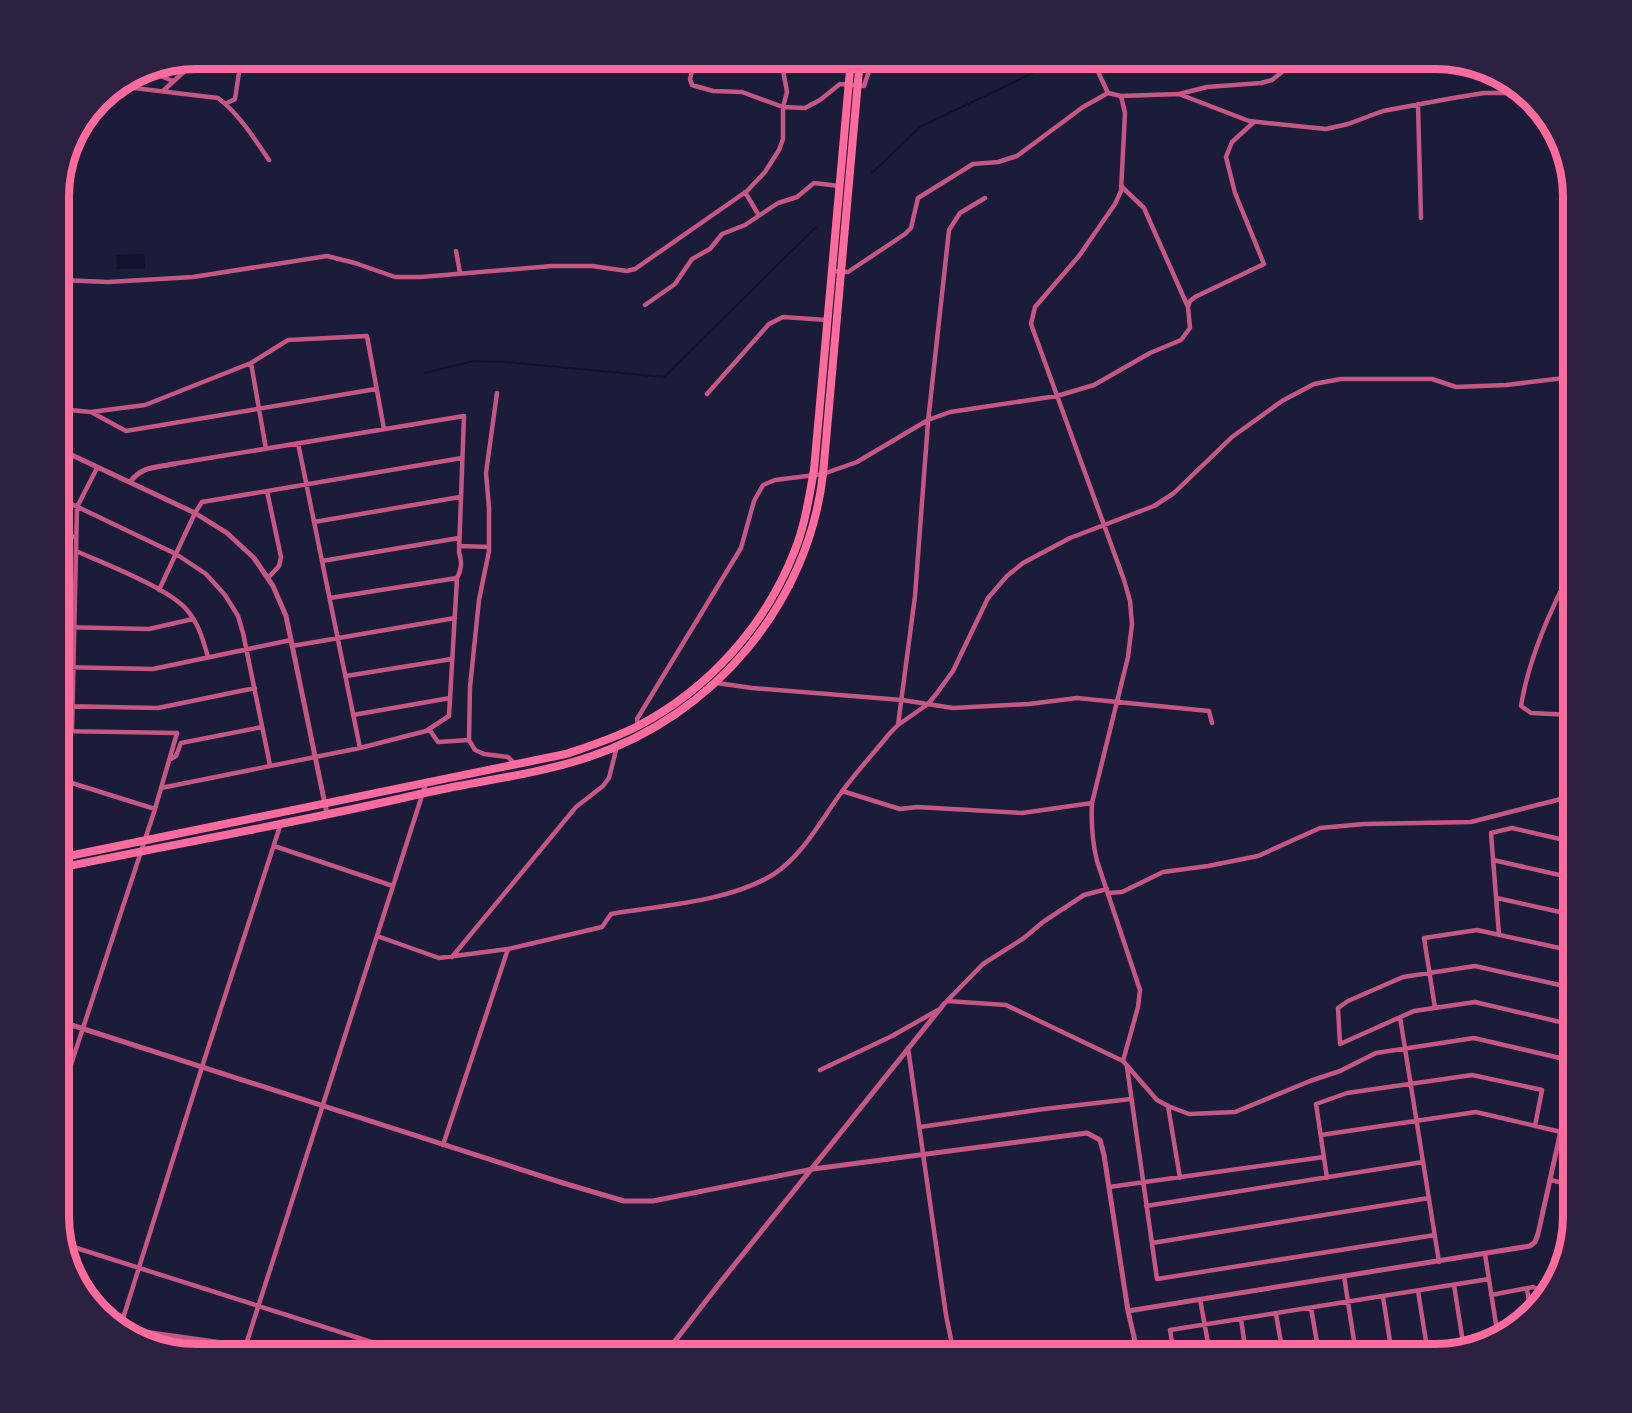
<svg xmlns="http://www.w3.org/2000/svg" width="1632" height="1413" font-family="'Archivo Narrow',sans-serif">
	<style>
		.water { fill: #12122b }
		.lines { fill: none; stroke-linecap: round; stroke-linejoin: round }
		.stream { stroke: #12122b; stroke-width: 2 }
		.minor { stroke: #c65784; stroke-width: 4.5 }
		.tertiary { stroke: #c65784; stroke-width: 5 }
		.trunk { stroke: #ff6b9d; stroke-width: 8 }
		.rim { fill: none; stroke: #ff6b9d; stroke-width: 8 }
	</style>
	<rect width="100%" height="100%" fill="#1b1b3a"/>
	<path class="water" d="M144,254L145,268L117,269L116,255Z"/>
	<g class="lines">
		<path class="stream" d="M872,173L920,127L1062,59
			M425,373L473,361L505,362L664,377L816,227"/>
		<path class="minor" d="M266,59L281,63L285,59
			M685,59L694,64L690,79L692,85L713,91L742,92L783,107L805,108L820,100L840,84L864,86L873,59
			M1092,59L1108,93
			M143,69L173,81
			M117,86L218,98C239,114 254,138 269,160
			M164,90L198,59
			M1179,94L1249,121L1326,129L1348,124L1383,111L1453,98L1484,93H1526
			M1121,96L1125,113L1121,191L1115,204L1079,256L1035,307L1031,324L1124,580L1130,601L1132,624L1128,657L1092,803C1091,824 1092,841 1097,861L1140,990L1138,1007L1123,1061
			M225,104L235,99L241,59
			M1418,104L1421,218
			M1121,186L1144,208L1188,307
			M745,192L758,214
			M456,251L460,273
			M831,271L848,272L905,234L911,228L918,198L973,164L998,162L1017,156L1083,107L1108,93L1121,96L1179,94L1207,87L1261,83L1272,80L1298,59
			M59,280L108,282L193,277L327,256L355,263L395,277H421L552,266H592L627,271L635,269L747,191L765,172L779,150L783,139V107L787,92L781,59
			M645,305L675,284L692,259L710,249L722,234L745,225L778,203L797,197L814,183L839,186
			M251,363L266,449
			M497,393L486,473L489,508V551L479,600L470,687L469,740L475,750L484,754L508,757L515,764
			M707,394L769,324L783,317L827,320
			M59,409L91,412L145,405L251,363L288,340L367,336L384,429
			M91,412L126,431L376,389
			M298,443L360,748
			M267,491L281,557L279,566L268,578
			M59,498L176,554L206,574L225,595L238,616L243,633L270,765
			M314,522L460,497
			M59,536L76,537
			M459,546L489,547
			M76,551C105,564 168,588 187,610C199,624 203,640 208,657
			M322,561L459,538
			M59,587L75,588
			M159,590L195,513L202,502L462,458
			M330,598L457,578
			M59,627L149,629L193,619
			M292,646L455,618
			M59,667L153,669L291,640
			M346,676L452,659
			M717,683L752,688L902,700L953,708L1029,704L1077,698L1209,711L1212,723
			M59,706L158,708L255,688
			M353,715L450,698
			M1573,715L1531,713L1521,706C1529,657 1551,609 1573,566
			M898,725L915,596L928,422L949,230L960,213L985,198
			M638,726L637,719L741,548L754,501L763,485L775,480L823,474L857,462L928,420L950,412L1057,396L1094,385L1150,353L1181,340L1190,328L1188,307L1190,301L1195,297L1264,264L1235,193L1226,157L1232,142L1254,122
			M429,729L438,742L469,740
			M72,731L77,507L97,468
			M169,760L176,756L181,743L262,727
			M59,779L155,809
			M161,788L360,748L426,731L449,716L457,578C462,568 462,562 459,552L464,416L173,464
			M842,791L900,809L917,807L1022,813L1092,803
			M274,846L393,886
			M1493,860L1573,878
			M1108,893L1122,892L1163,872L1208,866L1258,856L1320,828L1364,824L1471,822L1557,800L1573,793
			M1497,898L1573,915
			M1499,935L1491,833L1512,828L1573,842
			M377,936L439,958L508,949L602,927L611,914C663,905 729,902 774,874C803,855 821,820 841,793C856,772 874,753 890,733L898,725L928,704L937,693L953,671L988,598L1007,576L1023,563L1070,538L1154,506L1174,493L1232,437L1282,401L1314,384L1341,379H1432L1456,387L1506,385L1573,377
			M452,957L576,807L603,786L609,778L617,746
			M947,1001L1006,1005L1123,1061L1157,1100L1168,1106L1189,1114L1235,1112L1310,1081L1340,1071L1376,1053L1474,1038L1573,1061
			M946,1002L983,964L1024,938L1043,922L1084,895L1107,889
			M1435,1008L1424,938L1477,930L1573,951
			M1400,1017L1439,1262
			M1573,1025L1475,1002L1414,1011L1340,1044L1338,1008L1348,1001L1403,977L1475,966L1573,988
			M908,1048L946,1315L954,1354
			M1127,1067L1157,1279L1435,1235
			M820,1070L892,1036L938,1010
			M59,1101L155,809L177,733L59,731
			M1168,1106L1180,1178
			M920,1127L1044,1109L1131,1099
			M1321,1135L1476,1112L1561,1132
			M443,1145L508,949
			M1327,1178L1316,1104L1347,1093L1472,1075L1542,1090L1535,1126
			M1550,1180L1573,1185
			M1109,1187L1324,1157
			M1146,1206L1423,1162
			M1152,1243L1429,1198
			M64,1244L409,1354
			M1485,1254L1498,1337
			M1344,1276L1356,1354
			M1454,1285L1464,1349
			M1527,1289L1531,1313
			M1418,1291L1428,1354
			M1491,1295L1533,1287L1548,1293
			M1383,1297L1392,1354
			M1200,1299L1210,1354
			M1311,1308L1319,1354
			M1276,1314L1283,1354
			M1241,1319L1246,1354
			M118,1328L246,1346
			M120,1328L202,1067L281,823
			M243,1354L426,783
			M1174,1354L1170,1330L1489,1279"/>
		<path class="tertiary" d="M59,449L195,513L227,533L254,558L273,586L286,616L327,814
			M130,482C142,466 155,468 173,464
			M59,1021L563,1183L624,1201H653L813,1169L1087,1133L1100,1140L1104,1155L1128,1311L1138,1354
			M1128,1311L1530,1246L1535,1242L1538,1234L1567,1103L1573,1092
			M665,1354L719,1284L944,1004"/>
		<path class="trunk" d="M59,858L566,754C590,746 615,738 638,726C709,689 766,625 795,550C805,525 809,497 814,470L851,59
			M59,868C179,843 301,822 420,794C476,781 535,775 589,757C713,716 808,605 823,474L860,59"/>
	</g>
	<path d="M0 0H1632V1413H0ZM197 69H1435A128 128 0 0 1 1563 197V1216A128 128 0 0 1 1435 1344H197A128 128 0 0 1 69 1216V197A128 128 0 0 1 197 69Z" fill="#2d2142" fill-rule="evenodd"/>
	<path class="rim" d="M197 69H1435A128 128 0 0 1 1563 197V1216A128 128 0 0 1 1435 1344H197A128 128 0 0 1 69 1216V197A128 128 0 0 1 197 69Z"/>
</svg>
